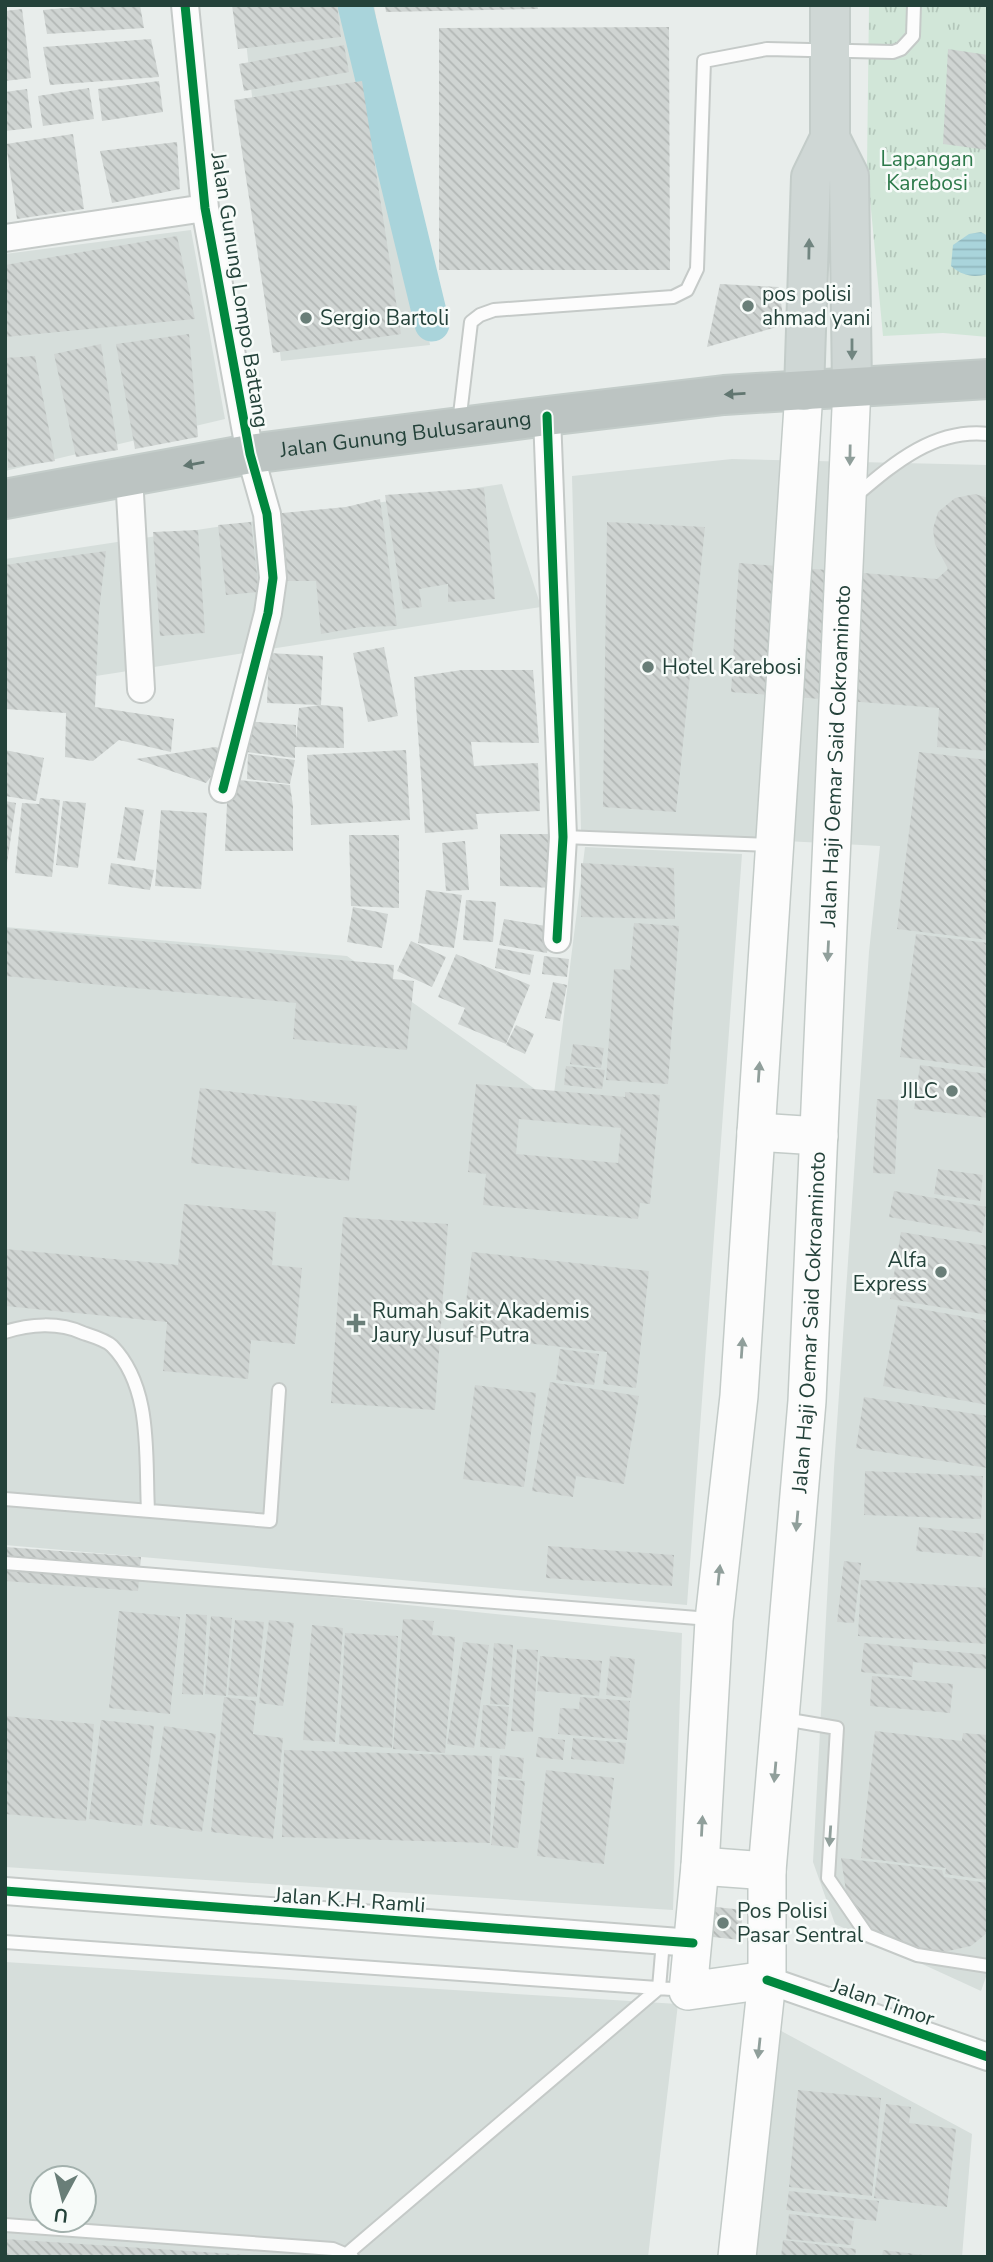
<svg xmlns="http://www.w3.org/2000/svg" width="993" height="2262" font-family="'Nunito Sans',sans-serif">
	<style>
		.built { fill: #d6dedb; fill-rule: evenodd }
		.grass { fill: url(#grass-tufts) }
		.water { fill: url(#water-rules) }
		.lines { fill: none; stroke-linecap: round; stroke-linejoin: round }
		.canal { stroke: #a9d4db; stroke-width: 35 }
		.building { fill: url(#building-back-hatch); fill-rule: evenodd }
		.lane-casing { stroke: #c5cac8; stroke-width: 16 }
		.street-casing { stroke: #c5cac8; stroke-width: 30 }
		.secondary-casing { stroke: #c3cbc8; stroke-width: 40 }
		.primary-casing { stroke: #c3ccc9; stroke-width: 42 }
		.highway-casing { stroke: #c3ccc9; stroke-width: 42 }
		.lane { stroke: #fcfcfc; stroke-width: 12 }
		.street { stroke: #fcfcfc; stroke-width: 26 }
		.secondary { stroke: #fcfcfc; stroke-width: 37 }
		.primary { stroke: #cfd7d5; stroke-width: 38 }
		.highway { stroke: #bcc4c2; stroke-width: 38 }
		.cycleway-casing { stroke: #f7fbf9; stroke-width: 13 }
		.cycleway { stroke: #00873e; stroke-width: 9 }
		.oneway { fill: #718580 }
		.oneway2 { fill: #617670 }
		.oneway3 { fill: #909f9b }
		.poi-dot { fill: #697e78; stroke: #f7fbf9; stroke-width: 2.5 }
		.labels { text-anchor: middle; stroke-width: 5; stroke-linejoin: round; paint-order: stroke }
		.park-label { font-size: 21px; fill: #2d7a4b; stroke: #f7fbf9 }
		.street-label { font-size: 21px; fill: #24423a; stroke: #f7fbf9 }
		.poi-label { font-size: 21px; fill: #24423a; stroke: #f7fbf9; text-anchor: start }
	</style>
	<defs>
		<pattern id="grass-tufts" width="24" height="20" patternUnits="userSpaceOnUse" patternTransform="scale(1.75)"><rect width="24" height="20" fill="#d1e6d8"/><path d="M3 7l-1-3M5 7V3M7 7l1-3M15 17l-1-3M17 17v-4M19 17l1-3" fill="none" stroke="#b3c6ba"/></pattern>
		<pattern id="water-rules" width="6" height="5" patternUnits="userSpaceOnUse" patternTransform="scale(1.75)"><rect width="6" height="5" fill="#a9d4db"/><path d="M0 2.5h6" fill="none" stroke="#91b7bd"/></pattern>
		<pattern id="building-back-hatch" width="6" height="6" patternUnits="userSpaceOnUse" patternTransform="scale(1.75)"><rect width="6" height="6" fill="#cfd4d2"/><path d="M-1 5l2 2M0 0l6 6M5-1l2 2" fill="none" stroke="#b2b7b5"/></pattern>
	</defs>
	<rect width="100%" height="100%" fill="#e8edeb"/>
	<path class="built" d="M242,5H374L430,345L281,361Z
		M191,230L225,419L5,471V254Z
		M732,459L988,465V1971L981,1991L835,1924L813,1862L834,1468L869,952L880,846L581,830L572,476Z
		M502,484L541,607L5,690V559Z
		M585,847L742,854L687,1605L5,1545V927L347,956L553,1102Z
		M5,1570L155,1579L682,1633L673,1910L5,1867Z
		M5,1962L678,2004L648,2257H5ZM42,2178H84V2220H42Z
		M772,2026L972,2134L962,2257H751Z"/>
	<path class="grass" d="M869,5H988V337L943,333L883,336L867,167Z"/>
	<path class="water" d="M981,232L988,236V274C973,278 963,276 951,266L953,245L969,234Z"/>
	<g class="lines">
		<path class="canal" d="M355,5L432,324"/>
	</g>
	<path class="building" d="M101,5H140L144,28L47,34L43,10Z
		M232,5H337L341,37L238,49Z
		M385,5H537L538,9L386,12Z
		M22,9L31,78L5,81V11Z
		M669,27L670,270H439V28Z
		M151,39L159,77L50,85L43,47Z
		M344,45L349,72L244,91L239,64Z
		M948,49L988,55V150L943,144Z
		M159,81L163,112L102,121L98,89Z
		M362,81L401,334L273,353L234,100Z
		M89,88L94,119L43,126L38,96Z
		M27,89L32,128L5,131V92Z
		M73,134L84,209L17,219L6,144Z
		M177,142L180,189L112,203L100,151Z
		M177,236L195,319L5,337V265Z
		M720,284L779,287L784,325L707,347Z
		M189,334L198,437L135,449L116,344Z
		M101,344L118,450L76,457L54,354Z
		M35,356L55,461L8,468L5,358Z
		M484,488L495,599L448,602V584L419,589L422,607L403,609L385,495Z
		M975,494L988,498V751L937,747L939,708L731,692L739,563L937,579L948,569L935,544L933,529L938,512L955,498Z
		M380,499L397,626L361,627L321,634L316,581H277L272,514L346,507Z
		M251,522L259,592L226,595L218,525Z
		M607,522L705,527L676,812L603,807Z
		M198,530L205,633L160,636L153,532Z
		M106,551L99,612L95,707L174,719L171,752L119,740L93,761L65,757L66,713L5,709V565Z
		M384,647L398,716L368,722L353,653Z
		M269,653L323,656L321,705L267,703Z
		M462,670H533L539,743L471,742L474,766L538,763L540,811L476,814L478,829L425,833L414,677Z
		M321,705L343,707L344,748L295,747V758L247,752L244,721L296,725V740L299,708Z
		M215,747L232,751L206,783L136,759Z
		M5,750L44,758L36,801L5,796Z
		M406,750L410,820L311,825L307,755Z
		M919,752L988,760V940L897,929Z
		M248,754L295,760L290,784L247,779Z
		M228,779L290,785L293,806V851H225Z
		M40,798L60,800L52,877L15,873L22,803L39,804Z
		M5,801L16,803L7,863H5Z
		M63,801L86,803L78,868L56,865Z
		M125,807L144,810L135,861L117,858Z
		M161,810L207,813L201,889L155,886Z
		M500,834H556V888L500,886Z
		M349,835H399V908L351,906Z
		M465,841L469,890L446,891L442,843Z
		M111,863L154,870L150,890L108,884Z
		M581,863L674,868L675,919L581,917Z
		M426,890L462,895L454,948L418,943Z
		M466,900L496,902L493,942L463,940Z
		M353,907L388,914L382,948L347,942Z
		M504,919L552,927L547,953L499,945Z
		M634,923L679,926L668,1084L606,1080L614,969L630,970Z
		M5,928L394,965L393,979L414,981L407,1050L293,1039L296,1003L5,976Z
		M916,934L988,943V1068L900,1057Z
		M411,941L446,957L432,987L397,971Z
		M498,948L534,955L530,975L495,968Z
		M456,954L530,985L506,1044L458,1024L465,1008L438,997Z
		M544,956L569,959L567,977L542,974Z
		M553,982L567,985L560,1021L545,1018Z
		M516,1025L534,1034L525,1054L506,1045Z
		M573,1044L604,1048L601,1068L570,1064Z
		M920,1065L988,1074V1118L914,1109Z
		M566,1066L605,1070L602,1089L564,1085Z
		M476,1084L625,1097V1092L660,1095L650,1204L640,1203L638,1219L483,1205L486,1174L468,1172ZM519,1119L621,1128L618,1163L516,1154Z
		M200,1088L357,1106L349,1181L191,1163Z
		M877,1099L898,1100L895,1174L873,1173Z
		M938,1169L983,1175L980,1201L934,1194Z
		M894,1191L987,1207L982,1233L889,1217Z
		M184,1204L276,1212L272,1265L302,1268L295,1344L251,1340L248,1379L163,1371L167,1322L5,1306V1249L178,1265Z
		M343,1217L448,1224L435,1410L331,1403Z
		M901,1232L988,1246V1315L890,1299Z
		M472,1252L649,1271L636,1388L603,1384L607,1352L462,1336Z
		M898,1305L988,1321V1405L883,1386Z
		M560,1349L599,1354L594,1385L556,1380Z
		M550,1382L639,1396L624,1484L576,1476L573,1497L532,1491Z
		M475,1385L536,1393L524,1487L463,1479Z
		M864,1397L988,1416V1468L856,1448Z
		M865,1471L983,1476L981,1519L864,1515Z
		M919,1527L984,1534L982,1557L916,1551Z
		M548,1546L674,1555L672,1586L546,1578Z
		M5,1547L141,1557L138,1591L5,1581Z
		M844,1561L861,1563L854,1623L837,1622Z
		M861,1580L988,1588V1644L858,1636Z
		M119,1611L180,1617L170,1714L109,1708Z
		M186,1614L207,1615L203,1695L182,1694Z
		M211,1616L232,1618L226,1696L205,1694Z
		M403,1619L434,1621L432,1635L455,1637L445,1753L393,1749Z
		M235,1620L264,1622L257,1697L228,1695Z
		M269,1620L294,1623L283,1706L259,1703Z
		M312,1625L343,1628L335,1742L303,1740Z
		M345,1633L398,1636L392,1748L339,1744Z
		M463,1642L489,1645L474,1748L447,1744Z
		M494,1643L513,1645L509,1705L490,1704Z
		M864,1643L988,1655V1669L913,1662L912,1677L861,1672Z
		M517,1649L538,1650L533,1732L511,1731Z
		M540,1656L602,1661L599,1696L537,1691Z
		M610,1656L635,1659L631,1698L606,1695Z
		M872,1676L953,1684L950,1713L870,1706Z
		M224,1697L256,1701L253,1734L283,1738L273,1839L211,1832Z
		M580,1697L630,1701L627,1740L558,1734L560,1708L579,1709Z
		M483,1705L509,1707L505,1749L480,1747Z
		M5,1716L94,1724L86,1821L5,1814Z
		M101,1720L154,1726L142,1826L89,1819Z
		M164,1726L216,1734L202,1832L150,1824Z
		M875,1731L962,1741L963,1733L988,1735V1880L945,1874L946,1868L861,1858Z
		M538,1737L565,1740L563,1760L536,1757Z
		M573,1738L626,1743L624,1764L571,1759Z
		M284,1750L492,1756L490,1843L282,1837Z
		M500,1755L524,1758L522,1779L498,1776Z
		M546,1770L614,1778L604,1864L537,1856Z
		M498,1779L525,1781L518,1848L491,1845Z
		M841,1858L942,1870L944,1877L988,1883V1932L971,1946L925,1956L875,1941L848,1904Z
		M707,1906L743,1910L740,1940L704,1936Z
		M798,2090L881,2098L872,2196L789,2187Z
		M886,2104L911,2107L909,2123L956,2129L947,2207L874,2198Z
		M789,2191L879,2201L876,2221L786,2210Z
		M789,2214L854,2221L851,2245L786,2239Z
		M5,2239L249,2255V2257H5Z
		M783,2240L856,2249L855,2257H781Z
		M883,2250L923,2255V2257H882Z"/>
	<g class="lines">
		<defs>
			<path id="lane" d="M459,423L471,322L480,315L494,310L673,297L687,290L697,269L704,61L767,49L893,52L901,49L913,36L914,5
				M853,498C892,465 933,428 988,434
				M563,837L770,845
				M5,1332C30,1324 59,1322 83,1333C92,1336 106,1340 112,1346C153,1388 145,1457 148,1510
				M5,1499L270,1521L279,1390
				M5,1563L710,1619
				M784,1719L837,1728L828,1878L867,1935L917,1955L988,1966
				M5,1942L686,1990
				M5,2225L333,2249L352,2257
				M348,2253L659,1988L663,1941"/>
			<path id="street" d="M185,5L205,208L250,454L267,514L273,578L268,613L223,789
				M5,238L205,208
				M547,416L563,837L557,939
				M129,476L141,689
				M5,1891L693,1943
				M767,1980L988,2057"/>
			<g id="secondary">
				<path d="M756,1132L819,1136"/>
				<path d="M700,1866L767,1871"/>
				<path d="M767,1980L688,1991L700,1866L714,1620L739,1396L804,391"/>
				<path id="s1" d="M737,2257L767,1980V1871L807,1401L852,386"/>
			</g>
			<path id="primary" d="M830,5V138L849,176L852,386
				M804,391L811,177L830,138"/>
			<g id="highway">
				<path id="s2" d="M5,499L250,454L547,416L724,395L988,379"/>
			</g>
		</defs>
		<use href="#lane" class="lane-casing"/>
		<use href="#street" class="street-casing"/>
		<use href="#secondary" class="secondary-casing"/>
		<use href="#primary" class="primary-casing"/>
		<use href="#highway" class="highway-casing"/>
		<use href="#lane" class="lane"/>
		<use href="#street" class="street"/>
		<use href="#secondary" class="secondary"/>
		<use href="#primary" class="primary"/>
		<use href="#highway" class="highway"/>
		<defs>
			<path id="cycleway" d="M185,5L205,208L250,454L267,514L273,578L268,613L223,789
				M547,416L563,837L557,939
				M5,1891L693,1943
				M767,1980L988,2057"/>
		</defs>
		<use href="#cycleway" class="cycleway-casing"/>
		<use href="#cycleway" class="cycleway"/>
	</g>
	<defs><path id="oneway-solid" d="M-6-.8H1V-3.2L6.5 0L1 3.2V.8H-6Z" transform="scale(1.75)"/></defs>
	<g class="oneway">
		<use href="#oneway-solid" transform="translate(809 249) rotate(-89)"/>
		<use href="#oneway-solid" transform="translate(852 349) rotate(90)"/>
	</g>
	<g class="oneway2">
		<use href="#oneway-solid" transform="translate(735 394) rotate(177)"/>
		<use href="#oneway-solid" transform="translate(194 464) rotate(170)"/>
	</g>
	<g class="oneway3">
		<use href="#oneway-solid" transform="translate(850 455) rotate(91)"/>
		<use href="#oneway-solid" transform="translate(828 951) rotate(93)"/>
		<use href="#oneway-solid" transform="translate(759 1072) rotate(-86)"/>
		<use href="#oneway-solid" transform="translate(742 1348) rotate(-86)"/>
		<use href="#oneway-solid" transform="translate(797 1521) rotate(95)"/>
		<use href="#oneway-solid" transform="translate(719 1575) rotate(-84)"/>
		<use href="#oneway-solid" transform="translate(775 1772) rotate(95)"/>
		<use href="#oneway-solid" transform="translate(702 1826) rotate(-87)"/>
		<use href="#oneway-solid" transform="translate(830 1836) rotate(94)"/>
		<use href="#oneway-solid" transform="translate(759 2048) rotate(96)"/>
	</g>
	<g class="poi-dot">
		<circle cx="748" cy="306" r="7"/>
		<circle cx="306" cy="318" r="7"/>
		<circle cx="648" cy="667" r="7"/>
		<circle cx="952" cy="1091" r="7"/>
		<circle cx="941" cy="1272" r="7"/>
		<path d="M352.5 1312.5h7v7h7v7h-7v7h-7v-7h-7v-7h7z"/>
		<circle cx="723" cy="1923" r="7"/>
	</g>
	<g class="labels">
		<g class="park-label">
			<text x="927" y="166">Lapangan<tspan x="927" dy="24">Karebosi</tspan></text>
		</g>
		<g class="street-label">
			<text transform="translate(240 290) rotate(81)" y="7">Jalan Gunung Lompo Battang</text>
			<text dy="7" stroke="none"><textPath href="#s2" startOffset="406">Jalan Gunung Bulusaraung</textPath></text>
			<text dy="7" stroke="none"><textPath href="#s1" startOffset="1505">Jalan Haji Oemar Said Cokroaminoto</textPath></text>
			<text dy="7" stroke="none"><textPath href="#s1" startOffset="938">Jalan Haji Oemar Said Cokroaminoto</textPath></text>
			<text transform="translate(350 1900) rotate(4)" y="7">Jalan K.H. Ramli</text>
			<text transform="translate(883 2002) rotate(19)" y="7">Jalan Timor</text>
		</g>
		<g class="poi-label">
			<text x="762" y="301">pos polisi<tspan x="762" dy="24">ahmad yani</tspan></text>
			<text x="320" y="325">Sergio Bartoli</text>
			<text x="662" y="674">Hotel Karebosi</text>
			<text x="938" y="1098" text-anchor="end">JILC</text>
			<text x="927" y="1267" text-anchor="end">Alfa<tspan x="927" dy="24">Express</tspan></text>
			<text x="372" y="1318">Rumah Sakit Akademis<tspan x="372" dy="24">Jaury Jusuf Putra</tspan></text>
			<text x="737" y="1918">Pos Polisi<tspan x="737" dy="24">Pasar Sentral</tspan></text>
		</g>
	</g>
	<rect width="993" height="2262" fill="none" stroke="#24423a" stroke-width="14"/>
	<g transform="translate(63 2199) rotate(187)"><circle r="33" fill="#f7fbf9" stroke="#a3b1ad" stroke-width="2"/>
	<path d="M0-5L12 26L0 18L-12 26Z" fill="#697e78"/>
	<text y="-10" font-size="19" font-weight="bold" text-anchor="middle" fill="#24423a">U</text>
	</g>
</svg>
